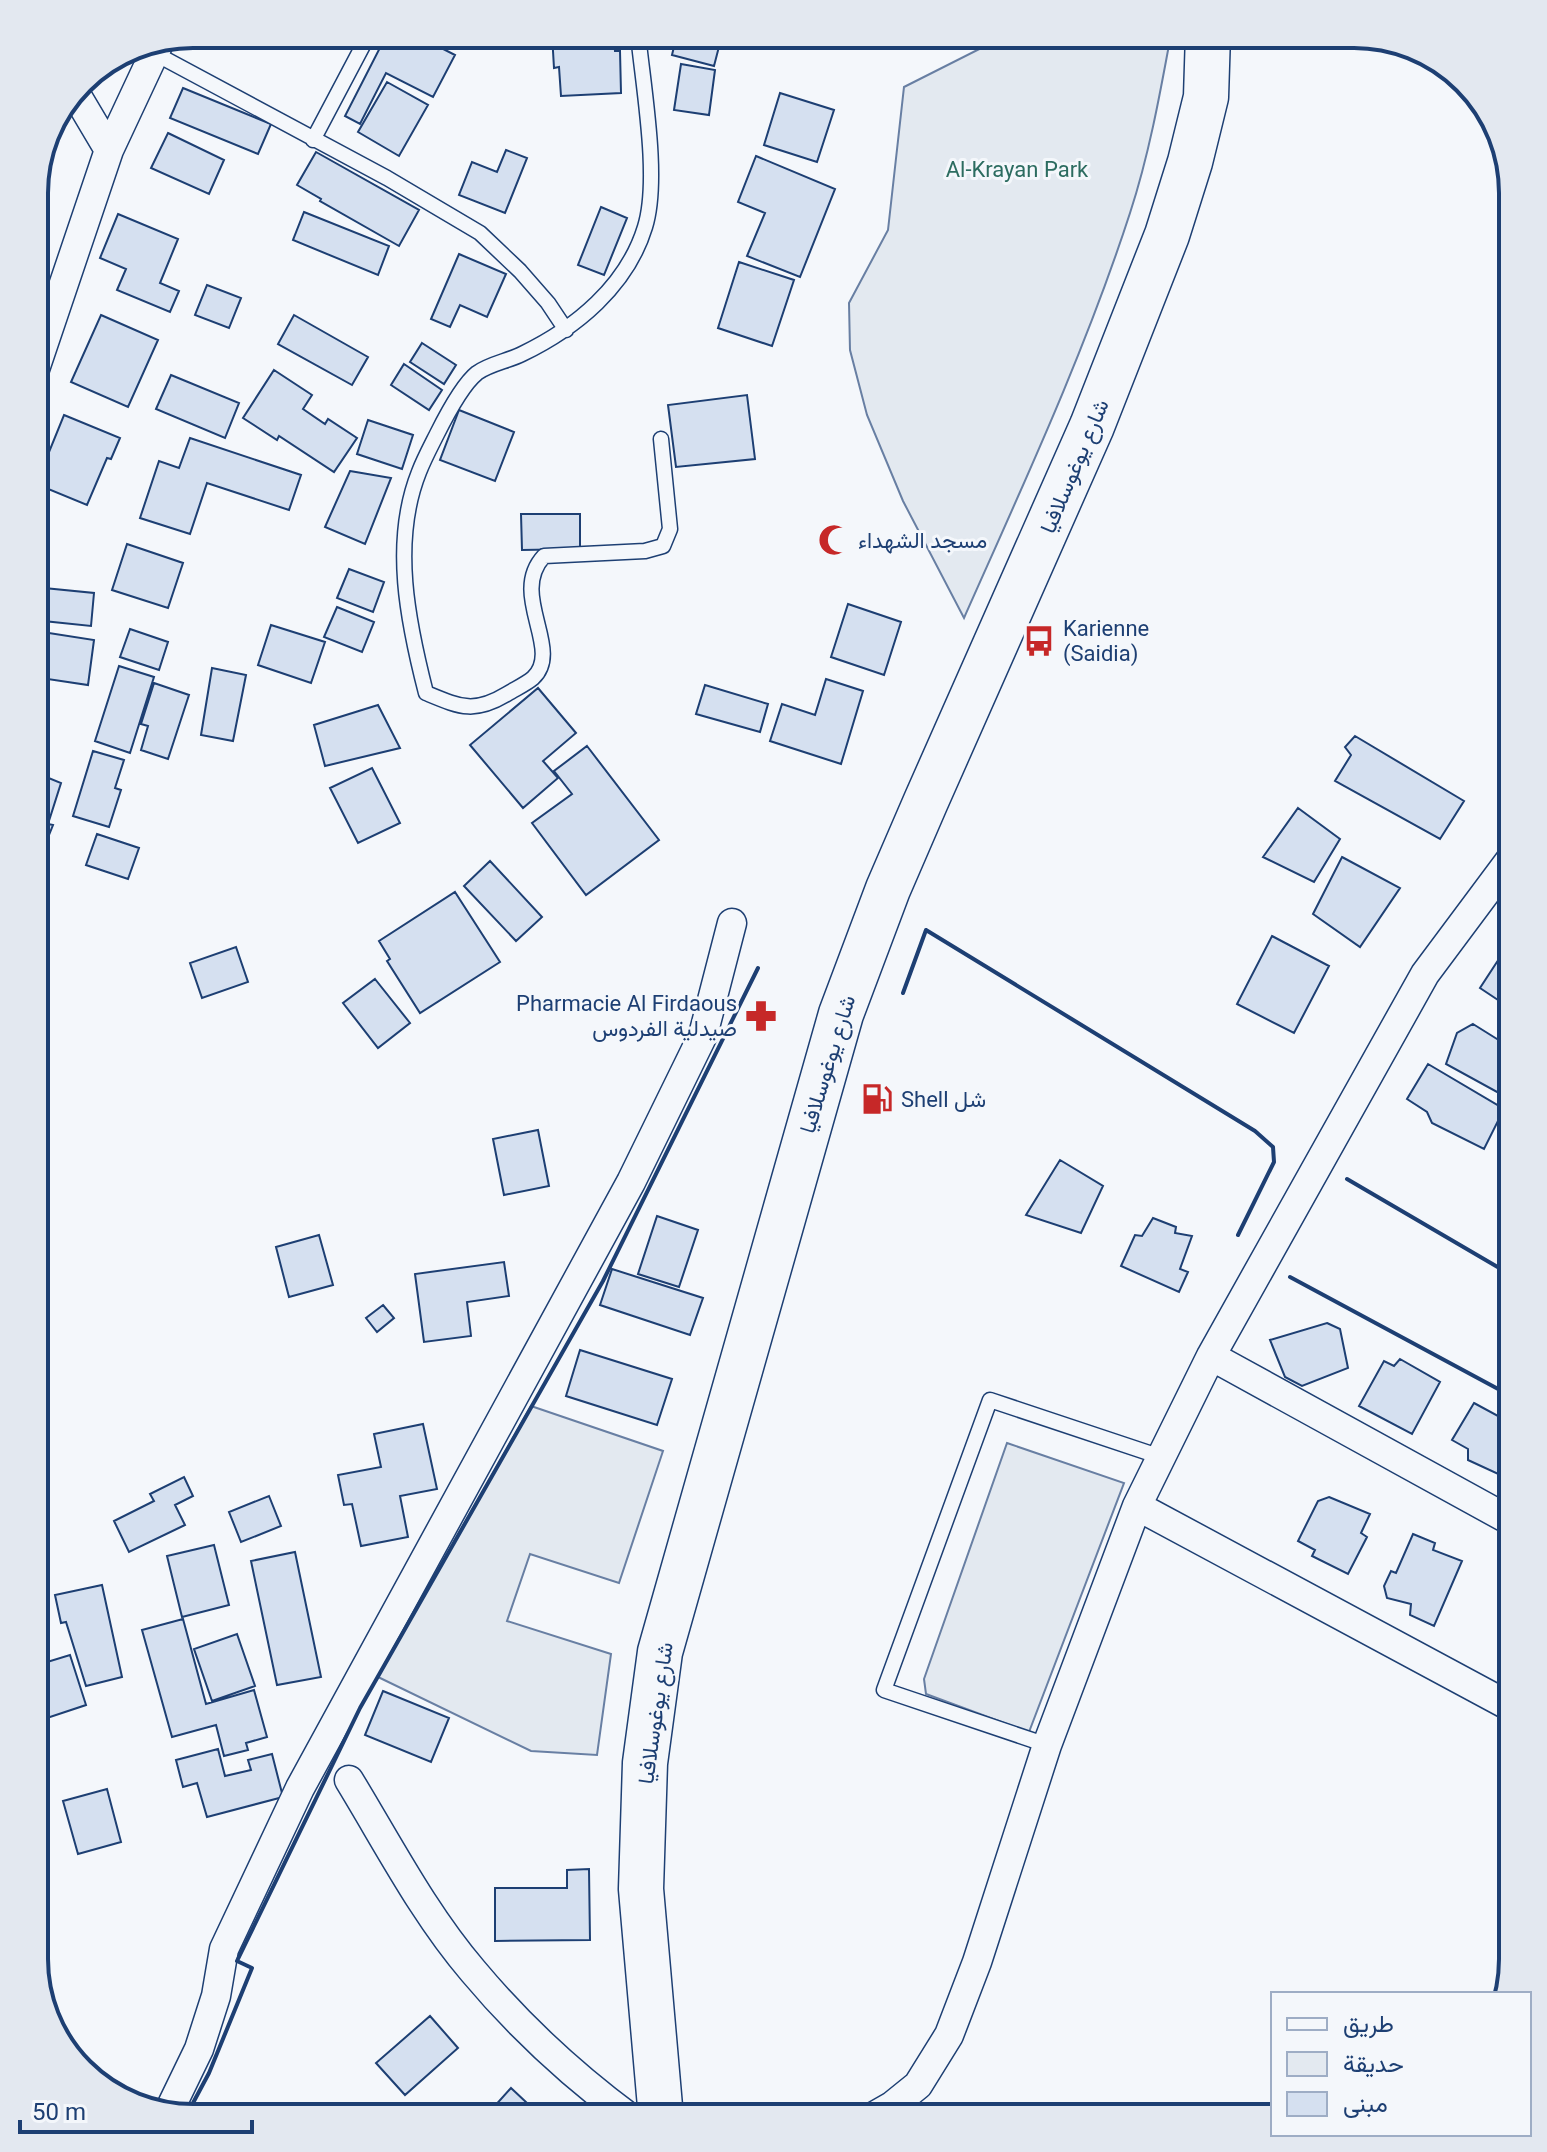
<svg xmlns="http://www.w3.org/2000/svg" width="1547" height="2152" font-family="Roboto,Vazirmatn,sans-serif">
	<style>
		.green { fill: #e3e9f0; stroke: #687fa3; stroke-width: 2 }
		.building { fill: #d5e0f0; stroke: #1d3f73; stroke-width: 2 }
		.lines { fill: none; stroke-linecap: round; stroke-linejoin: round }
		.lane-casing { stroke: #1d3f73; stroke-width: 17 }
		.street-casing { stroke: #1d3f73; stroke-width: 31 }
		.primary-casing { stroke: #1d3f73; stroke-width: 47 }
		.lane { stroke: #f4f7fb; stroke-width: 14 }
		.street { stroke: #f4f7fb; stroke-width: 28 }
		.primary { stroke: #f4f7fb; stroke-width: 44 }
		.wall { stroke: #1d3f73; stroke-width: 4 }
		.labels { text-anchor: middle; stroke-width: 6; stroke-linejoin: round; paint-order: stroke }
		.park-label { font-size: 22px; fill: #2c6c60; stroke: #f4f7fb }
		.street-label { font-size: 22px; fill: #1d3f73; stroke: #f4f7fb }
		.poi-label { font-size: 22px; fill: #1d3f73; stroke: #f4f7fb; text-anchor: start }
		.rim { fill: none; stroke: #1d3f73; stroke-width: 4 }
	</style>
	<rect width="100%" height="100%" fill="#f4f7fb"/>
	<path class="green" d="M1009,34H1171C1160,94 1149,155 1130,213C1085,352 1023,485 964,618L903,501L867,415L850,350L849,303L888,230L904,87Z
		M531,1406L663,1451L619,1583L530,1554L507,1621L611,1654L597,1755L531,1751L378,1677Z
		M1007,1443L1124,1483L1029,1732L926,1694L924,1679Z"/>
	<path class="building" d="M387,34H414L455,55L433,97L386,73L360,124L345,116Z
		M552,34H614L615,51H620L621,93L561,96L559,67L554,68Z
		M677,34L722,35L714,66L672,55Z
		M738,34H791L790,44L738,38Z
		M681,64L715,70L709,115L674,110Z
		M387,82L428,105L399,156L358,132Z
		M183,88L271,124L258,154L170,118Z
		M780,93L834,110L817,162L764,145Z
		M168,133L224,160L209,194L151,168Z
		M506,150L527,158L505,213L459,195L472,162L497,172Z
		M316,152L419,210L399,246L320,201L321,199L297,185Z
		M756,156L835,189L800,277L747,256L765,213L738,202Z
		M601,207L627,218L604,275L578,265Z
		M304,212L389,246L378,275L293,240Z
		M118,214L178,239L160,283L179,291L170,312L117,290L126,269L100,258Z
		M459,254L506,274L487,317L460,305L450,327L431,319Z
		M739,262L794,280L772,346L718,328Z
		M207,285L241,298L229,328L195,315Z
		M101,315L158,340L128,407L71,382Z
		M294,315L368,357L352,385L278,344Z
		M422,343L456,365L444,384L410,362Z
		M404,364L442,390L429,410L391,385Z
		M274,370L312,395L303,409L325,424L328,419L357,438L334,472L279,436L277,440L243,418Z
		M171,375L239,403L225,438L156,409Z
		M747,395L755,459L676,467L668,405Z
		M459,410L514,432L495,481L440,460Z
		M64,415L120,438L111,459L107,458L87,505L36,484Z
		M368,420L413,435L402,469L357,454Z
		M190,438L301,475L289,510L207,483L190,534L140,518L159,461L179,468Z
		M350,471L391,478L365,544L325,527Z
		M521,514H580V549L522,550Z
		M127,544L183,563L168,608L112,590Z
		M349,569L384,582L373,612L337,598Z
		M34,587L94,593L91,626L34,620Z
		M848,604L901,622L884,675L831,657Z
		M337,607L374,622L362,652L324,637Z
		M271,625L325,642L311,683L258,665Z
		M130,629L168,642L159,670L120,657Z
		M36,631L94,640L88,685L34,677Z
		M119,666L154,677L130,753L95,741Z
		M212,668L246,675L233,741L201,735Z
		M826,679L863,691L841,764L770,741L782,704L815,715Z
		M154,683L189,695L168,759L141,750L148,726L141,724Z
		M705,685L768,704L760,732L696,714Z
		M538,688L576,733L543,761L558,778L523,808L470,745Z
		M378,705L400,748L325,766L314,725Z
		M1355,736L1464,801L1440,839L1335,781L1351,755L1345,747Z
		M587,746L659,840L586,895L532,823L572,794L554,771Z
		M93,751L124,760L115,788L121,790L109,827L73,816Z
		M372,768L400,823L358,843L330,788Z
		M34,772L61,783L48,824L53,825L47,840L34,835Z
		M1298,808L1340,839L1314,882L1263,857Z
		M97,834L139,848L128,879L86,865Z
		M34,846L43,850L34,871Z
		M1342,857L1400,888L1360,947L1313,914Z
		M490,861L542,917L516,941L464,886Z
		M455,892L500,962L420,1013L387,961L390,959L379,941Z
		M1272,936L1329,966L1294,1033L1237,1004Z
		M1508,945L1513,948V1010L1480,988Z
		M236,947L248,982L202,998L190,963Z
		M375,979L410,1023L378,1048L343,1003Z
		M1473,1024L1513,1049V1094L1508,1098L1446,1064L1457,1033Z
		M1428,1064L1504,1109L1484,1149L1432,1123L1427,1112L1407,1099Z
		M538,1130L549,1186L504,1195L493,1139Z
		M1060,1160L1103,1186L1081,1233L1026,1215Z
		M657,1216L698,1230L679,1287L638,1274Z
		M1153,1218L1176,1227L1175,1233L1192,1236L1180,1269L1188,1272L1179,1292L1121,1266L1135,1235L1142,1236Z
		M319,1235L333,1285L289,1297L276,1247Z
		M504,1262L509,1296L467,1302L471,1336L424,1342L415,1274Z
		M612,1269L703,1298L690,1335L600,1305Z
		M383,1305L394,1318L377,1332L366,1318Z
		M1327,1323L1340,1329L1348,1368L1302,1386L1285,1377L1270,1340Z
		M580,1350L672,1379L657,1425L566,1396Z
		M1400,1359L1440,1382L1412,1434L1359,1406L1384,1361L1394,1366Z
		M1474,1403L1513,1424V1470L1509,1479L1468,1460V1449L1452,1440Z
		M423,1424L437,1489L400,1496L408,1537L361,1546L352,1504L344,1505L338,1475L381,1467L374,1434Z
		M184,1477L193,1496L175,1505L185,1525L129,1552L114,1521L154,1501L150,1494Z
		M269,1496L281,1526L241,1542L229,1512Z
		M1329,1497L1370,1514L1361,1533L1367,1537L1348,1574L1312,1556L1315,1550L1298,1541L1318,1501Z
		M1413,1534L1435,1543L1433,1550L1462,1561L1434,1626L1410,1615L1411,1604L1387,1598L1384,1586L1391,1571L1396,1573Z
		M34,1537L41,1580L34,1581Z
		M214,1545L229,1605L182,1617L167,1556Z
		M295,1552L321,1677L277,1685L251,1561Z
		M102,1585L122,1677L86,1686L66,1622L61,1623L55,1595Z
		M183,1619L206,1704L254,1690L267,1737L246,1743L248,1750L224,1756L216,1725L172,1737L142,1630Z
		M237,1634L255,1686L212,1701L194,1649Z
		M70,1655L86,1705L44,1719L34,1689V1666Z
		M383,1691L449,1718L431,1762L365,1735Z
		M218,1749L225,1776L251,1770L248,1760L272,1754L283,1797L207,1817L197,1783L183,1787L176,1760Z
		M34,1778L42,1814L34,1816Z
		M107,1789L121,1842L78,1854L63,1801Z
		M589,1869L590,1940L495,1941V1888H567V1870Z
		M430,2016L458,2048L405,2095L376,2063Z
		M511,2088L543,2118H484Z"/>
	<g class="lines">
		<defs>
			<path id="lane" d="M638,34C643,86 660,179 645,227C627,286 576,328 522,354C508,361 489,364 477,373C462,385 446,416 437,434C431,446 424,459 419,472C391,542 408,623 426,693C460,707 474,714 507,694C515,689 526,684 533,678C564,649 508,595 544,556L645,551L663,546L670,529L661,439
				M154,53L387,178L480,233L520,271L548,303L566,330
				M313,140L369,34
				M1047,1745L884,1690L990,1400L1161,1457"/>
			<path id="street" d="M74,91L109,150
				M34,372L109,150L160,41
				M1211,1356L1513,1522
				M1137,1506L1513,1708
				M349,1780C388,1844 424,1914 473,1971C519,2026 572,2075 630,2118
				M168,2113L199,2049L216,1996L224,1949L300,1788L631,1182L703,1035L732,923
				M871,2118L892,2106L918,2085L949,2035L977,1962L1047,1745L1137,1506L1211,1356L1425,974L1513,856"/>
			<path id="primary" d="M661,2118L641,1889L645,1763L660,1652L841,1014L888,889L926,801L1092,426L1167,235L1190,162L1206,97L1208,34"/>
		</defs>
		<use href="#lane" class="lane-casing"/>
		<use href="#street" class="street-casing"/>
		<use href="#primary" class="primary-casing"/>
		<use href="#lane" class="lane"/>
		<use href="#street" class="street"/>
		<use href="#primary" class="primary"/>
		<path class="wall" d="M903,993L926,930L1255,1131L1273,1147L1274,1162L1238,1235
			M1347,1179L1513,1276
			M1290,1277L1513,1397
			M185,2118L209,2073L252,1968L237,1961L360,1708L603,1281L758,968"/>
	</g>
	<defs>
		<symbol id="mosque-bare" viewBox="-9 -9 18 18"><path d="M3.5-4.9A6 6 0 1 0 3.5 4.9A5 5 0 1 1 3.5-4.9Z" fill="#c62828" stroke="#f4f7fb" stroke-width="2.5" paint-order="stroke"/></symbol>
		<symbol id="bus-bare" viewBox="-9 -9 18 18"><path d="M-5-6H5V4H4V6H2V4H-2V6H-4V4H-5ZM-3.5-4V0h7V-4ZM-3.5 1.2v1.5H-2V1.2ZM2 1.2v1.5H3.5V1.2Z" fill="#c62828" stroke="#f4f7fb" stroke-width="2.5" paint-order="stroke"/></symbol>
		<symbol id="pharmacy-bare" viewBox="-9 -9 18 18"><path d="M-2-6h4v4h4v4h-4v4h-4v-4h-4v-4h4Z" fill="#c62828" stroke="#f4f7fb" stroke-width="2.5" paint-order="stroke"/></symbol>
		<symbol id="fuel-bare" viewBox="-9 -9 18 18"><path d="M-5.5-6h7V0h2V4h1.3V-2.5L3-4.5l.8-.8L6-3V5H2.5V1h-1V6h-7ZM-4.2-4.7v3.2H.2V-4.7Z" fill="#c62828" stroke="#f4f7fb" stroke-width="2.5" paint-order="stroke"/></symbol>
	</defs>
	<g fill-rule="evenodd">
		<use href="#mosque-bare" x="812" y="518" width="44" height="44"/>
		<use href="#bus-bare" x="1017" y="619" width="44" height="44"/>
		<use href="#pharmacy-bare" x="739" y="994" width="44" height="44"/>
		<use href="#fuel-bare" x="855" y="1077" width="44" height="44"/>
	</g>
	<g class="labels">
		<g class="park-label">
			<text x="1017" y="177">Al-Krayan Park</text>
		</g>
		<g class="street-label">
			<text transform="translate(1074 466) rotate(-67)" y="8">شارع يوغوسلافيا</text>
			<text transform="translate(827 1064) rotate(-73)" y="8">شارع يوغوسلافيا</text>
			<text transform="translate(655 1713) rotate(-82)" y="8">شارع يوغوسلافيا</text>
		</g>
		<g class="poi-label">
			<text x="858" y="548">مسجد الشهداء</text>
			<text x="1063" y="636">Karienne<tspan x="1063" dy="25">(Saidia)</tspan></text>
			<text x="737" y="1011" text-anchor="end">Pharmacie Al Firdaous<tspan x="737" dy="25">صيدلية الفردوس</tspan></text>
			<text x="901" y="1107">Shell شل</text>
		</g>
	</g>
	<path d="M0 0H1547V2152H0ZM193 48H1354A145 145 0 0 1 1499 193V1959A145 145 0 0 1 1354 2104H193A145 145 0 0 1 48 1959V193A145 145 0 0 1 193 48Z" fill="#e3e8f0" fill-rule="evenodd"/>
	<path class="rim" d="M193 48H1354A145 145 0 0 1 1499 193V1959A145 145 0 0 1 1354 2104H193A145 145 0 0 1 48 1959V193A145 145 0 0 1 193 48Z"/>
	<rect x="1271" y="1992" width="260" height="144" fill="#f4f7fb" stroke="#9eadc5" stroke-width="2"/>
	<rect x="1287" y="2018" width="40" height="12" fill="#f4f7fb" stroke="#9eadc5" stroke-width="2"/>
	<text x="1343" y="2032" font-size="24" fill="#1d3f73">طريق</text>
	<rect x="1287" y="2052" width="40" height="24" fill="#e3e9f0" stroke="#9eadc5" stroke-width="2"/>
	<text x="1343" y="2072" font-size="24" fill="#1d3f73">حديقة</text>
	<rect x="1287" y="2092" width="40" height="24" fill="#d5e0f0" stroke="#9eadc5" stroke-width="2"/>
	<text x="1343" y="2112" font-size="24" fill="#1d3f73">مبنى</text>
	<path d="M20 2120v12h232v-12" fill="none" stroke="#1d3f73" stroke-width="4"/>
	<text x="32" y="2120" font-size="24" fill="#1d3f73" stroke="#f4f7fb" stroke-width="6" paint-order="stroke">50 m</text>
</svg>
